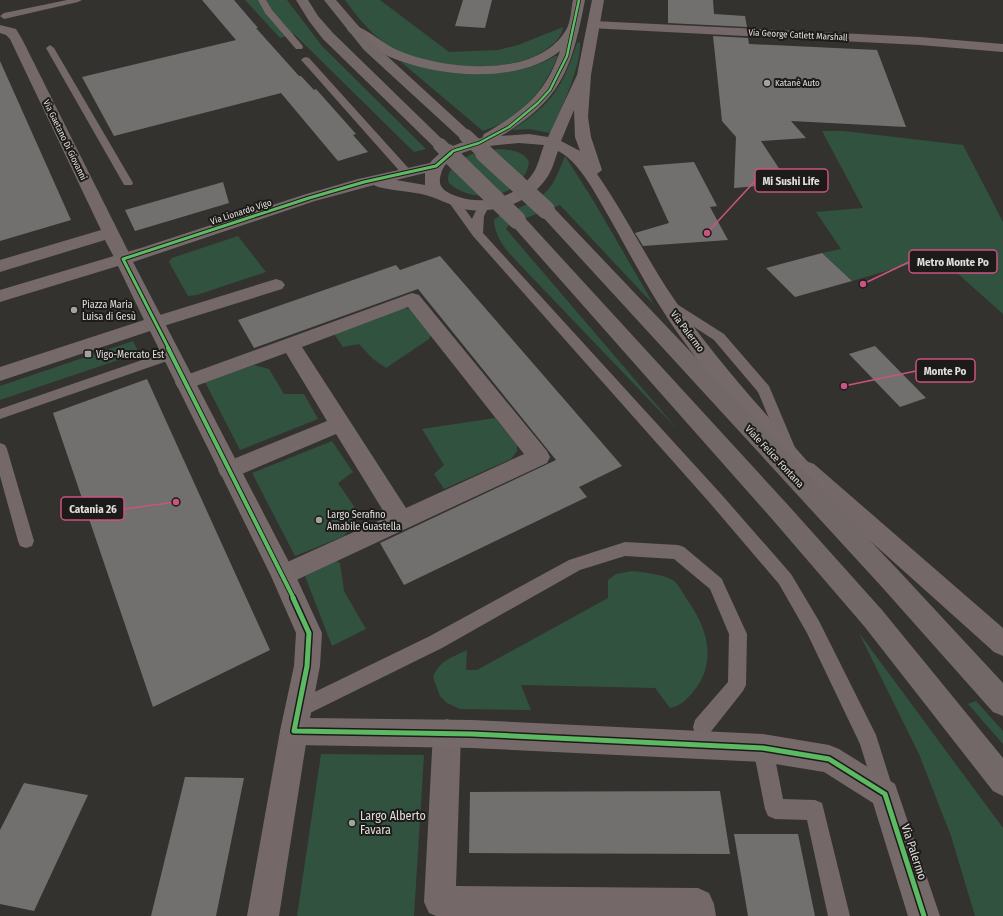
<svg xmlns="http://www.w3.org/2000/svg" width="1003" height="916" font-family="'Fira Sans Condensed',sans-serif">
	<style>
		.green { fill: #30523e }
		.building { fill: #72706e }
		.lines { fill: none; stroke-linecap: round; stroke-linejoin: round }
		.lane { fill: #746869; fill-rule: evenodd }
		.street { fill: #746869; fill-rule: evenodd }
		.secondary { fill: #76696a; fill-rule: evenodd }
		.primary { fill: #736868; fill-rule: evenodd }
		.primary-bridge-far1 { stroke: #736868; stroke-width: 14 }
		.primary-bridge { stroke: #736868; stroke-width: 18 }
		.cycleway-far3-casing { stroke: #1c1b19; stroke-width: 4 }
		.cycleway-far2-casing { stroke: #1c1b19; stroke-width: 5 }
		.cycleway-far1-casing { stroke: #1c1b19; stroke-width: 6 }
		.cycleway-casing { stroke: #1c1b19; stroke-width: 8 }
		.cycleway-far3 { stroke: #5cba63; stroke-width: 2.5 }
		.cycleway-far2 { stroke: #5cba63; stroke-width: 3 }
		.cycleway-far1 { stroke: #5cba63; stroke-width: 4 }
		.cycleway { stroke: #5cba63; stroke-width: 5 }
		.poi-dot { fill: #a4a29f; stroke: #1c1b19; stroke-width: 1.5 }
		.labels { text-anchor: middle; stroke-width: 4; stroke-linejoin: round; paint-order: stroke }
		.far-street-label { font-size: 9px; fill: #e0dedb; stroke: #1c1b19 }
		.far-poi-label { font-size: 9px; fill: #e0dedb; stroke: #1c1b19; text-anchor: start }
		.poi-label { font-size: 10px; fill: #e0dedb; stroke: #1c1b19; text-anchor: start }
		.street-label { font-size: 10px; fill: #e0dedb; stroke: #1c1b19 }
		.near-poi-label { font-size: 12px; fill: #e0dedb; stroke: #1c1b19; text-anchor: start }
		.near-street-label { font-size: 12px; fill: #e0dedb; stroke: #1c1b19 }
		.leader { fill: none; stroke: #cb5381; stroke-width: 1.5 }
		.callout-dot { fill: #cb5381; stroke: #1c1b19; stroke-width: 1.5 }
		.callout { fill: #1c1b19; stroke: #cb5381; stroke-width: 1.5 }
		.callout-label { font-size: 11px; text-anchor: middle; font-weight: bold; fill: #e0dedb }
	</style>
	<rect width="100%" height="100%" fill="#34322f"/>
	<path class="green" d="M245,0H287L322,46L426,149L414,152L294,34L280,38Z
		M345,0H380L449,52L498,50L518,45L563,27C562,36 555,43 548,48C513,76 433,69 395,49C374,38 358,18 345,0Z
		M580,42C582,64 560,113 550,133L529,129L512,130C553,103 562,88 577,43Z
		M555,56H558C541,94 523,117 483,131L401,62C452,73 507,84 555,56Z
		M822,131H844L963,145L1003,222V314L938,256L852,281L822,253L841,249L816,212L863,208Z
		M500,149C511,150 524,151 529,162C524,199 472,205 449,183C443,169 467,155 478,152C486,150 493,150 500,149Z
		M565,156L593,200L654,305L560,205L510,224L506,229L678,430L525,270C511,255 495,241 494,220C501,213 510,211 519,208C550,195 553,186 565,156Z
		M238,236L266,272L197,295L188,296L169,262L172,258Z
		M404,308L411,309L431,335L429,339L386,368L373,359L359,344L343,347L334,334Z
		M133,341L139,353L0,400V386Z
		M254,365L269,369L284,394H304L318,419L240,450L205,382Z
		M495,418L517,445V451L511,459L444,489L434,474L444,465L422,429Z
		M332,441L353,472L338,483L355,508L354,523L344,536L295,556L252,473Z
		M336,561L340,563L344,591L366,629L332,646L305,576Z
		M632,571C642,572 667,575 674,581C679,585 683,593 686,598C707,627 718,660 694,691C687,699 681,706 670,708L655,688L521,685L531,710L460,709L447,703L440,696L433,677C440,660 451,658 467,650L466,670H477L608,598V580L616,574Z
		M859,633L1003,828V916H975L951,836L919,754Z
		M976,701L1003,731V744L968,704Z
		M321,754L424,755L414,916H297Z"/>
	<path class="building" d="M202,0H234L258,28H256L299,76H301L314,90L316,89L356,134L353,135L368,152L338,161L281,93L114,136L82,77L236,40Z
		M463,0H492L485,28L455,26Z
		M668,0H713L714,14L745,16L747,27L668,23Z
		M713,36L748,38L749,44L877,50L906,127L791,121L806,138L761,141L782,173L773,174L780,184L734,188L736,137L722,121Z
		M0,61L71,220L0,241Z
		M694,162L717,206L710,207L728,240L643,246L635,233L669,223L643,166Z
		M223,182L229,203L135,231L125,210Z
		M822,253L852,281L795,297L766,268Z
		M440,256L622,466L579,487L587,497L404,585L380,543L556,460L418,289L254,348L238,320L396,265L400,270Z
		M875,346L926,398L900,407L849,354Z
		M147,379L270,650L153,707L53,413Z
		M185,777L244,778L216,916H151Z
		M24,783L88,795L34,911L0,904V830Z
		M720,791L730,854L469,853L470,792Z
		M734,834H798L815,916H748Z"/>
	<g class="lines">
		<path class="lane" d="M67,0H82L78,2L4,19L0,16L4,13Z
			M258,0H266L272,10L302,45L303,47L302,49H296L265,13Z
			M50,45L54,48L133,183L132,185H124L123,183L46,48Z
			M306,57L309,58L411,171L412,173L411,175H403L303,62L301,60L303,58Z
			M454,198L458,199L472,219L479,204H487L489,206L484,216L483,233L721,494L791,574L819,621L876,735L894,792L891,799L884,802L877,799L860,744L807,633L779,584L709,502L473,236L448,201Z
			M668,300L672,301L724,334L769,386L796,450L794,454L789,456L784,454L758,392L714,340L664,307L662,304L664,301Z
			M171,350L176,352L178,355L176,358L0,419V409Z
			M0,443L5,445L7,449L34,541L32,546L26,548L20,546L18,541L0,476Z
			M625,542L678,545L684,547L722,579L724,584L747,634L746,685L743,691L709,734L702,736L695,734L693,727L695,720L728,682L729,634L710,589L674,559L625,556L580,570L442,648L306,715L299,718L292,715L290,709L292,703L430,636L569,560Z
			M763,739L770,741L773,748L783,799L815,800L822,803L850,916H828L807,820L775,819L768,816L765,809L753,748L756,741Z"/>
		<path class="street" d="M593,21L920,37L1003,44V52L920,45L589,28L587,25L589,22Z
			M0,25L16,29L22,39L132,259L129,263L123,264L117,263L105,240L0,272V260L101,230L10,39L6,35L0,33Z
			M276,279L282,281L285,285L282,289L154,329L147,327L144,323L147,319Z
			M412,293L419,295L547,451L550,457L547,463L292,582L283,585L274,582L271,575L274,568L387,517L336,434L237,476L229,479L221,476L218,470L221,464L327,421L286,353L185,390L178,388L175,383L178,378ZM408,307L524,454L406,508L302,347Z
			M806,461L814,464L1003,628V656L994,652L798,476L795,470L798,464Z
			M294,717L304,721L308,731L279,916H247L280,731L284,721Z
			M447,719L457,723L461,733L456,886L698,888L709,893L714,904L716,916H436L429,913L424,902L433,733L437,723Z"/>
		<path class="secondary" d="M573,0H585C572,67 563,99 501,136L529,134L548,137L577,75L592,0H604L591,75L588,117L591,137L602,170L597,174C625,214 646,258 674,299C718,364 774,422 825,482L828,488L825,494L817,497L809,494C765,440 717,389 677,332C651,295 631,256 609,217C596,195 580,162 558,151C555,159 553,168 548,176C531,203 495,215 464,209C449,205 436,197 421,194C413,192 378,189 374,185L315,201L133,262L292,568L322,633L320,666L310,718L472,720L763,734L829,745L839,749L895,784L940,916H908L873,803L824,772L763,762L472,748L294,745L284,741L280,731L294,666L296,633L271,576L150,331L0,381V367L144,320L118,266L0,302V290L144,247L303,195L358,179L430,163C443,147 463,141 482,138L484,134C523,111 545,95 560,51C518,85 437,77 390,57C375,50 362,40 349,32L347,29L349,26C352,26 354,25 357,26C373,33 386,46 402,52C447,70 537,79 566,30C571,22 571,9 573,0ZM574,110L575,137L580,151L561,141ZM519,143L544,145C540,155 538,168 531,176C515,198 484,205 459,197C453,195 444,192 441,186C439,182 440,177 441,174C447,147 498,145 519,143ZM425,173V185L396,180Z"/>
		<path class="primary" d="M296,0H308L318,16L333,33L445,142L448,145L445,148L440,150L435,148L323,39L309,21Z
			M324,0H336L374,44L471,133L474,136L471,139L466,141L461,139L364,50Z
			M546,205L552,206L899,571L1003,683V716L993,712L881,586L540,214L538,210L540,206Z
			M517,215L523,216L788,505L882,610L1003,758V796L993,791L864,626L772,519L511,224L509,220L511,216Z"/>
		<path class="primary-bridge-far1" d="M466,136L485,154
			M440,145L449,154"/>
		<path class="primary-bridge" d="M448,153L517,220
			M484,153L546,210"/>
		<defs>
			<path id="cycleway-far3" d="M450,154L453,151L479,143L509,127L538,103L550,90L567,56L579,0"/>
			<path id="cycleway-far2" d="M169,349L123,259L309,198L364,182L436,166L451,153"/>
			<path id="cycleway-far1" d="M168,348L294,599"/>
			<path id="cycleway" d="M293,598L309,633L307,666L294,731L472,734L763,748L829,759L885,794L924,916"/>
		</defs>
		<use href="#cycleway-far3" class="cycleway-far3-casing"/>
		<use href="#cycleway-far2" class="cycleway-far2-casing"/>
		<use href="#cycleway-far1" class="cycleway-far1-casing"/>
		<use href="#cycleway" class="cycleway-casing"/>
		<use href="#cycleway-far3" class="cycleway-far3"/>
		<use href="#cycleway-far2" class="cycleway-far2"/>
		<use href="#cycleway-far1" class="cycleway-far1"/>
		<use href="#cycleway" class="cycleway"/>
	</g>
	<g class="poi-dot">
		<circle cx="767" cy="83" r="4"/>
		<circle cx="74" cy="310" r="4"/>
		<rect x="84" y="350" width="8" height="8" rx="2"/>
		<circle cx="319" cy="520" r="4"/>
		<circle cx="352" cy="823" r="4"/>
	</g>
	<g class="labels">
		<g class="far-street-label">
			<text transform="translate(798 35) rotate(3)" y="3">Via George Catlett Marshall</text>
			<text transform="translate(65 140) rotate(64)" y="3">Via Gaetano Di Giovanni</text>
			<text transform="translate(241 212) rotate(-18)" y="3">Via Lionardo Vigo</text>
		</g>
		<g class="far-poi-label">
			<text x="775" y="86">Katanè Auto</text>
		</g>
		<g class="poi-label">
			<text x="82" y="308">Piazza Maria<tspan x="82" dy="12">Luisa di Gesù</tspan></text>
			<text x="96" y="358">Vigo-Mercato Est</text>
			<text x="327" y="518">Largo Serafino<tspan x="327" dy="12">Amabile Guastella</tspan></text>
		</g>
		<g class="street-label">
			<text transform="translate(688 331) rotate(53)" y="4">Via Palermo</text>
			<text transform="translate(775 456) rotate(47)" y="4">Viale Felice Fontana</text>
		</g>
		<g class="near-poi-label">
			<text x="360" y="820">Largo Alberto<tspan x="360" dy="14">Favara</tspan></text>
		</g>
		<g class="near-street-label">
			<text transform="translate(914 852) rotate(72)" y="4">Via Palermo</text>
		</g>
	</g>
	<path class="leader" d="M707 233L755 181M863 284L909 262M844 386L916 371M176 502L124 509"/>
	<g class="callout-dot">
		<circle cx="707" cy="233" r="4"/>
		<circle cx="863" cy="284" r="4"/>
		<circle cx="844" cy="386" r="4"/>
		<circle cx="176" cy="502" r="4"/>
	</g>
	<g class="callout">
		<rect x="755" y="169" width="73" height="23" rx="4"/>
		<rect x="909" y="250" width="88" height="23" rx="4"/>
		<rect x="916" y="359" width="59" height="23" rx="4"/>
		<rect x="61" y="497" width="63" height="23" rx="4"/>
	</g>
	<g class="callout-label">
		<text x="791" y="185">Mi Sushi Life</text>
		<text x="953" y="266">Metro Monte Po</text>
		<text x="945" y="375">Monte Po</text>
		<text x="93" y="513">Catania 26</text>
	</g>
</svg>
